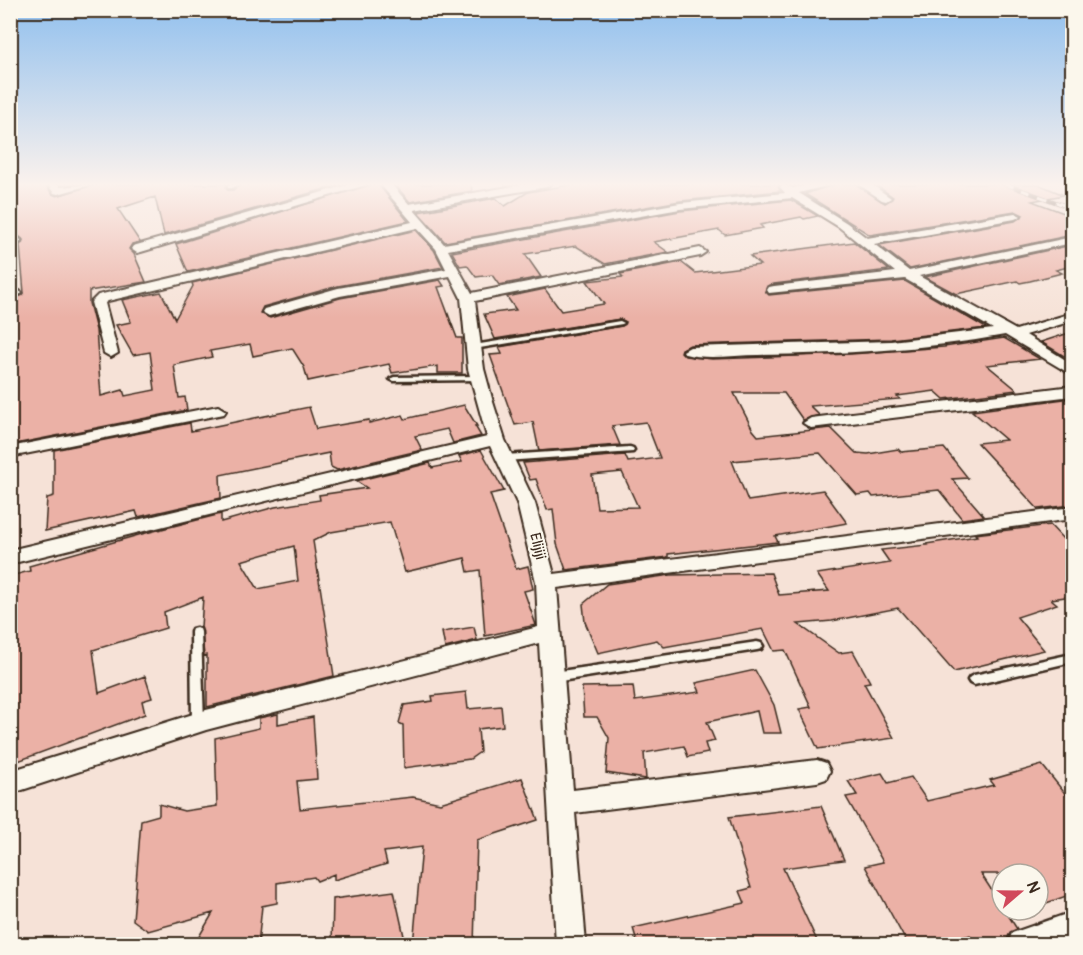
<svg xmlns="http://www.w3.org/2000/svg" width="1083" height="955" font-family="Pangolin,sans-serif">
	<style>
		.building { fill: #ebb1a6; stroke: #3b2a1e; stroke-width: 1.5; fill-rule: evenodd }
		.lines { fill: none; stroke-linecap: round; stroke-linejoin: round }
		.service-casing { stroke: #3b2a1e; stroke-width: 5 }
		.minor-casing { stroke: #3b2a1e; stroke-width: 4 }
		.service { fill: #fbf7ec; fill-rule: evenodd }
		.minor { fill: #fbf7ec; fill-rule: evenodd }
		.rail-casing { stroke: #3b2a1e; stroke-width: 4.5 }
		.rail { stroke: #fbf7ec; stroke-width: 3; stroke-dasharray: 9; stroke-linecap: butt }
		.labels { text-anchor: middle; stroke-width: 4.5; stroke-linejoin: round; paint-order: stroke }
		.street-label { font-size: 15px; fill: #3b2a1e; stroke: #fbf7ec }
	</style>
	<rect width="100%" height="100%" fill="#f6e2d7"/>
	<filter id="ink" filterUnits="userSpaceOnUse"><feTurbulence type="fractalNoise" baseFrequency=".0167" numOctaves="2"/><feDisplacementMap in="SourceGraphic" scale="12" xChannelSelector="R" yChannelSelector="G"/><feConvolveMatrix kernelMatrix="1 2 1 2 8 2 1 2 1" color-interpolation-filters="sRGB"/></filter>
	<g filter="url(#ink)">
		<path class="building" d="M10,184H45L52,194L57,196L95,184H227L228,190H233L241,184H342L164,235L155,197L118,209L140,242L132,244L129,249L134,254L146,282L89,291V303L96,330L101,396L123,390L125,396L155,390L150,352L133,355L116,325L131,322L122,300L161,292L175,319L193,286L192,283L416,230L434,250L443,267L338,286L263,307L260,313L270,318L340,298L440,280L444,286L438,287L457,338H462V373H438V366L392,373L389,364L308,381L304,367L292,348L253,356L250,344L210,351L212,357L174,365L179,398L185,397L187,410L10,445V379L15,378L11,354L15,353L10,312L14,311L13,299L24,293L20,245L23,240L20,237L10,238Z
			M371,184H378L408,221L188,272L176,244Z
			M394,184H471L472,191L410,202Z
			M576,184H780L778,187L781,191L680,201L445,242L418,212L496,198L505,206L528,192Z
			M835,184H856L885,203L893,197L875,184H1038L1064,195L1032,201L1072,216V235L910,269L879,245L1015,221L1023,215L1015,211L870,235L805,194Z
			M791,200L818,216L804,219L801,217L760,225L763,228L725,235L719,230L654,242L668,252L605,264L576,246L525,254L541,277L499,285L492,275L476,277L467,265L460,266L452,252L680,211Z
			M854,242L889,270L774,284L767,286L765,291L769,295L905,281L986,328L891,339L690,345L682,349L681,352L685,356L712,359L851,354L944,347L1004,338L1040,359L987,365L1017,390L944,399L935,391L897,396L900,399L810,406L819,415L803,420L784,393H734L753,430L758,436L831,428L856,453L868,454L898,449L901,452L944,448L968,478L952,479L984,516L962,519L939,490L873,497L870,493L857,495L820,453L732,461L748,501L823,490L847,523L775,536L778,542L668,554V557L566,570L557,544L553,509L547,510L536,479L530,480L523,463L625,455L628,462L660,458L646,422L612,426L620,445L539,451L533,422L515,425L490,355L502,354L499,347L622,326L626,322L620,319L495,339L484,314L516,310L507,297L545,289L561,311L604,304L587,281L623,277L620,274L681,262L695,273L760,265L750,256ZM622,472L638,507L597,508L592,475Z
			M1072,245V266L1056,270L1062,273L1030,281L1020,283L1017,281L956,294L925,277Z
			M1072,332V355L1064,356L1041,342Z
			M1072,398V505L1038,509L977,443L1006,440L972,411Z
			M464,405L477,426H475L481,436L453,443L447,429L415,436L422,450L337,470L331,467L329,453L220,475L221,498L138,517L136,511L45,531L47,498L54,496V450L190,423L191,431L309,407L316,429L369,420V423L403,415L405,419Z
			M481,450L504,491L490,494L516,569L528,566L533,589L524,591L536,625L485,636L480,570L468,572L465,558L405,572L390,522L331,532L313,541L334,676L207,707V655L204,656L201,627L203,597L164,612L166,628L93,650L99,693L145,676L152,698L142,701L145,714L10,764V576L30,571L29,566L142,534L221,514V522L275,507L320,500L319,495L367,488L356,481L430,463L432,468L462,462L459,456ZM294,546L298,581L258,589L241,561Z
			M1050,525L1064,540L1072,538V596L1051,599L1057,604L1017,617L1044,650L954,672L898,608L832,621L798,624L839,653L853,651L870,682L864,683L894,738L818,749L799,709L811,707L785,650L774,651L763,629L664,647L657,640L598,653L585,622L583,604L607,584L671,575L771,573L779,595L829,591L817,574L890,563L881,550L927,545L926,544L977,536L975,534Z
			M474,627L477,640L445,648L442,632Z
			M755,670L774,705L781,733H762L757,711L707,722L715,741L705,743L708,753L688,757L684,746L644,753L646,779L606,773L609,738L597,717H584L582,687L633,686L635,701L700,692L696,683Z
			M466,692L468,709L501,706L503,726L478,729L480,752L470,759L404,768L403,725L399,723L404,705L433,701L432,696Z
			M278,714V724L313,717L317,779L297,781L300,809L413,797L440,803L522,778L538,820L477,840L474,945H413L422,847L384,852L387,864L334,880V874L317,881L314,877L277,883V903L262,906L258,945H194L213,913L148,931L133,920L141,820L159,815V804L184,811L217,806L215,738L259,728V718Z
			M1042,765L1072,802V894L1038,906V874H981L1002,906V910H1005L1017,929L1010,932L1006,942L998,945H976L970,935L933,945H908L865,866L883,862L846,797L857,795L848,781L882,773L888,783L911,777L927,801L994,785L990,780Z
			M821,806L844,860L783,868L819,945H638L633,928L745,903L740,891L751,888L729,817Z
			M394,891L406,945H332L333,899Z"/>
		<g class="lines">
			<defs>
				<path id="service" d="M232,184H239L232,188H228V186Z
					M19,239L21,240V242L10,244V240Z
					M19,291L22,293L21,294L10,297V293Z
					M620,321L624,323L622,324L474,349L470,347L474,345Z
					M478,376L482,378L481,380L394,381L390,379L394,377Z
					M630,447L633,448L634,450L633,452L505,461L501,458L505,455Z
					M196,628L200,629L201,632L204,723L202,727L198,728L194,727L192,723L191,632L192,629Z
					M757,642L761,643L763,646L761,649L757,650L554,682L550,680L548,677L550,674L554,672Z
					M1072,654V662L974,685L970,683L968,680L970,677L974,675Z"/>
				<path id="minor" d="M47,184H58L60,187L93,184L58,194L54,193Z
					M351,184H369L141,252L137,253L131,249L133,246Z
					M380,184H391L409,204L526,184H551L546,187L414,210L444,244L680,203L785,193L780,187L783,184L793,188L812,184H833L799,193L847,223L867,238L1015,213L1021,216L1015,219L874,244L909,271L1072,237V243L919,276L1016,330L1072,313V321L1026,335L1072,364V375L1005,335C923,350 841,354 758,355C735,355 707,360 685,354L683,351L690,347L891,341L993,329L905,279L769,293L767,290L769,287L774,286L895,272L839,227L792,198L680,209L448,250L472,293L700,248L706,252L700,256L475,301L484,369L493,402L505,440L535,503L554,574L1072,507V519L557,588L573,790L817,760L826,763L830,771L826,779L817,782L575,813L586,944H556L539,643L206,730L10,794V771L206,710L538,627L536,582L517,503L490,446L10,564V550L487,437L468,369L461,298L450,276L340,296L269,316L262,312L264,309L338,288L446,269L436,249L417,228L108,301L105,303L118,353L111,357L104,353L91,302L98,295L412,222Z
					M858,184H871L891,198L886,201L882,200Z
					M1072,386V396L811,428L803,423L811,418Z
					M218,406L226,411L224,414L10,457V447Z
					M1072,912V942L1064,944H1008L1012,933Z"/>
			</defs>
			<use href="#service" class="service-casing"/>
			<use href="#minor" class="minor-casing"/>
			<use href="#service" class="service"/>
			<use href="#minor" class="minor"/>
			<defs>
				<path id="rail" d="M1005,184L1072,208"/>
			</defs>
			<use href="#rail" class="rail-casing"/>
			<use href="#rail" class="rail"/>
		</g>
	</g>
	<linearGradient id="sky" x2="0" y2="1"><stop stop-color="#91c0ee"/><stop offset="0.58" stop-color="#fbf2ed"/><stop offset="1" stop-color="#fbf2ed" stop-opacity="0"/></linearGradient>
	<rect width="1083" height="318" fill="url(#sky)"/>
	<g class="labels">
		<g class="street-label">
			<text transform="translate(538 546) rotate(77)" y="5">Elijiji</text>
		</g>
	</g>
	<rect width="1083" height="955" fill="none" stroke="#fbf7ec" stroke-width="36"/>
	<rect x="18" y="18" width="1047" height="919" fill="none" stroke="#3b2a1e" stroke-width="2" filter="url(#ink)"/>
	<g transform="translate(1020 892) rotate(70)"><circle r="28" fill="#fbf7ec" stroke="#aea59a" stroke-width="1.5"/>
	<path d="M0-4.5L10 22L0 15L-10 22Z" fill="#d1495b"/>
	<text y="-9" font-size="16" font-weight="bold" text-anchor="middle" fill="#3b2a1e">N</text>
	</g>
</svg>
